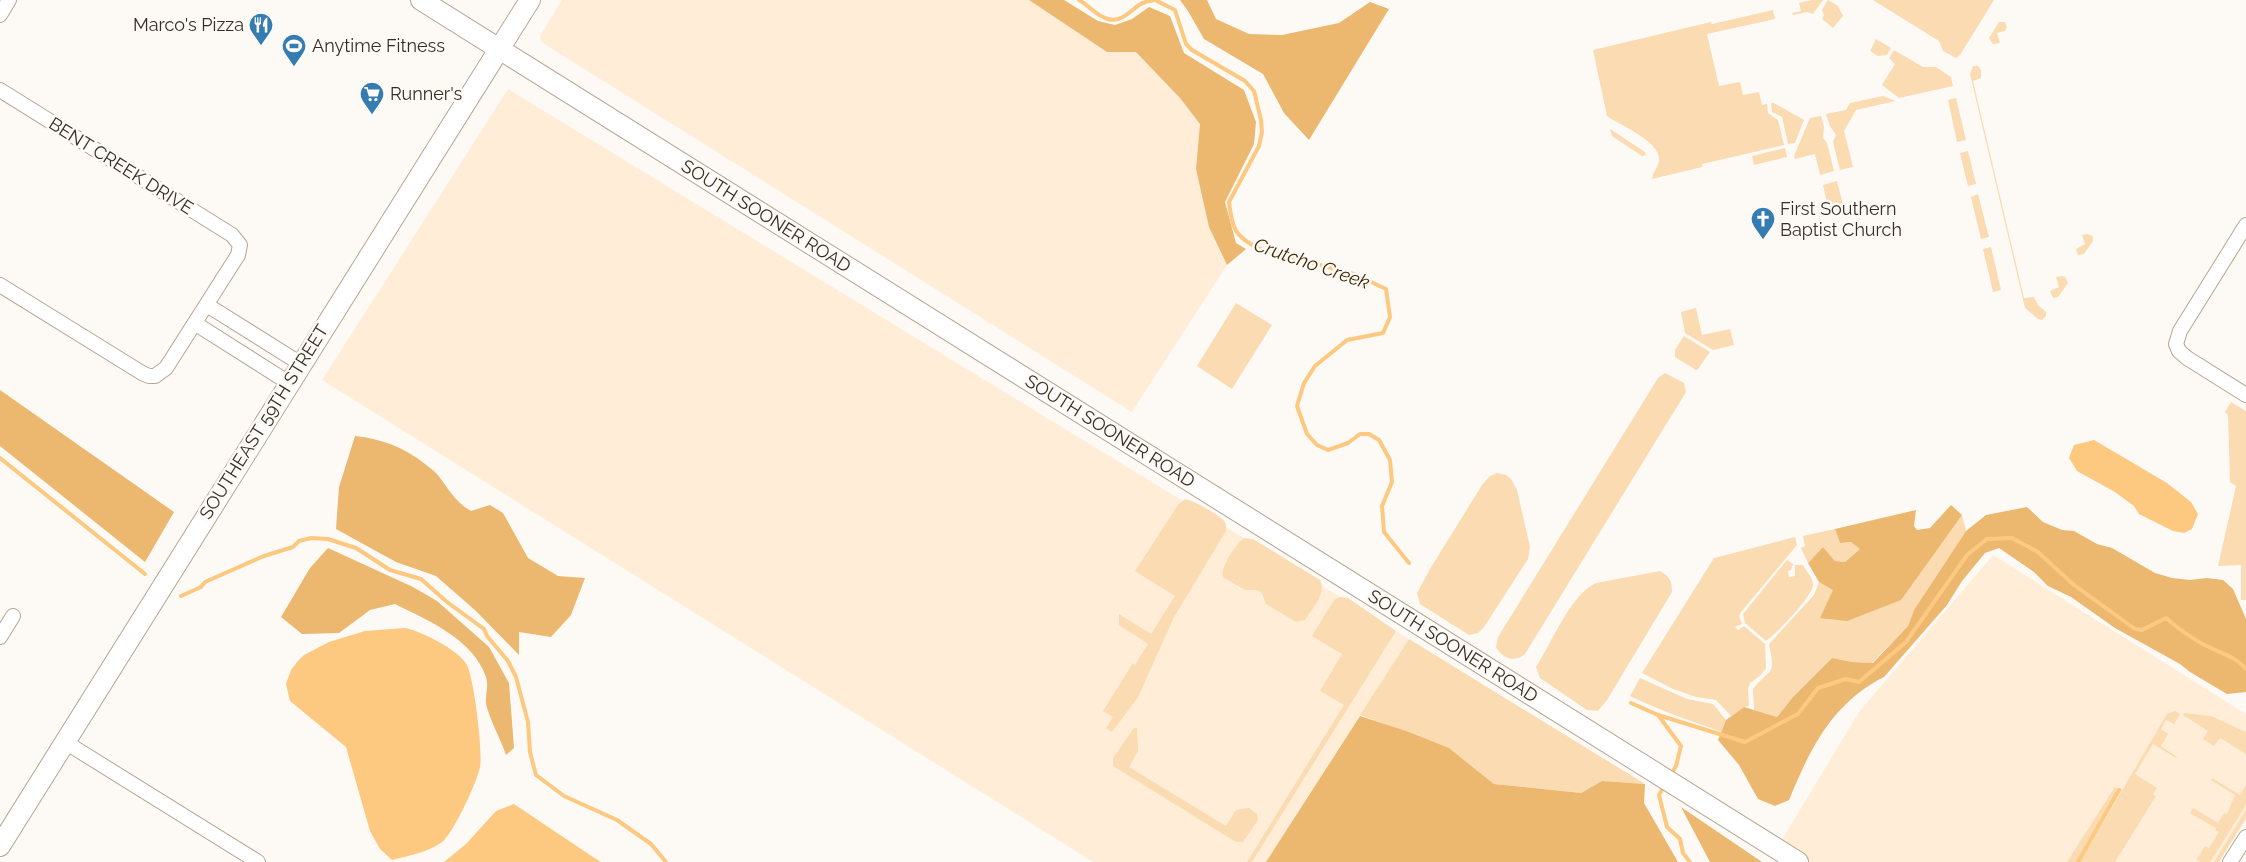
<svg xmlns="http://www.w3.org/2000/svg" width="2246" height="862" font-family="Raleway,sans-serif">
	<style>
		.built { fill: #ffedd7 }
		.green { fill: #fadbb2 }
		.forest { fill: #ecb76f }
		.water { fill: #fdc880 }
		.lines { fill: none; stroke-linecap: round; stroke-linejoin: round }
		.stream { stroke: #fdc880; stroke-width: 4 }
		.street-casing { stroke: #b5a692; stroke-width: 16 }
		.secondary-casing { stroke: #b5a692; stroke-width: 22 }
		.street { stroke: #fff; stroke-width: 14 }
		.secondary { stroke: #fff; stroke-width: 20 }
		.labels { text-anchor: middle; stroke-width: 5; stroke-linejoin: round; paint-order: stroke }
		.poi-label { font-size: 18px; fill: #352f27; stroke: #fdfaf6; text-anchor: start }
		.street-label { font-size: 18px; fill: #352f27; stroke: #fdfaf6 }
		.water-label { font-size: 19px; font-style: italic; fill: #402b0a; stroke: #fdfaf6 }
	</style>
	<rect width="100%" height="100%" fill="#fdfaf6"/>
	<path class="built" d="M562,0H1029L1107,52L1136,51L1180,98L1200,124L1196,169L1209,227L1227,265L1132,412L541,42L540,36Z
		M508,89L1409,639L1266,862H1093L322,380Z
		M1993,555L2246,714V819L2219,862H1798L1777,848L1859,712Z"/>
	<path class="green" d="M1812,0H1823L1813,14L1807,12L1793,15L1792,13L1801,11L1799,3Z
		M1828,0L1838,6L1843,16L1833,28L1822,19L1824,15L1822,10Z
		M1873,0H1994L1960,55L1956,58L1943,51L1939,41Z
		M1773,10L1775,19L1707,34L1719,86L1740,82L1743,95L1759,92L1762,105L1767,104L1768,113L1778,120L1784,145L1702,164V167L1652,179C1653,172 1658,167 1659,161C1661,141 1621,126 1607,116L1593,50L1711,22L1712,24Z
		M1999,22H2005L2007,27L2005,31L1997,33L2000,43L1993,44L1989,38Z
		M1876,39L1891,48L1887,55L1878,56L1870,51Z
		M1894,50L1923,67H1936L1951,77L1953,86L1899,98L1882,85L1895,64L1889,58Z
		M1973,66H1978L1981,70V78L1973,81L2024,298L2034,297L2038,305L2046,312V316L2042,320L2038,319L2025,308L1970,74Z
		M1883,96L1895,101L1856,110L1844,131L1853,167L1840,170L1833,142L1836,135L1830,126L1826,114L1846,110L1850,103Z
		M1956,98L1966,140L1957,142L1948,100Z
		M1771,103H1774L1804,120L1795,143L1788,144L1782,117L1772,112Z
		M1821,116L1824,127L1823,138L1827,143L1834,171L1820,175L1815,154L1795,159L1794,156L1810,118Z
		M1610,129L1645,152L1646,155L1642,156L1612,136Z
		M1785,148L1787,157L1754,165L1752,156Z
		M1968,151L1976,184L1968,186L1960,153Z
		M1837,181L1844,209L1829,212L1823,185Z
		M1978,194L1989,237L1981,239L1971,197Z
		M2087,234L2093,236V241L2084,254L2078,255L2076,249L2085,244L2082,235Z
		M1991,247L2001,290L1993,292L1983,249Z
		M2062,276L2065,277L2068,283L2058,297L2053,298L2050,291L2059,287L2056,277Z
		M1236,303L1272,325L1232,389L1197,366Z
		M1696,308L1702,335L1730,329L1734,345L1713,350L1685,333L1681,312Z
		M1684,336L1710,352L1698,369L1696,370L1675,357V350Z
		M1665,373L1684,383L1686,392L1525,654C1514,663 1503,659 1496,647L1498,637L1658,378Z
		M2231,402L2246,411V600H2241V565L2218,566L2236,486L2230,482L2228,415L2225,412Z
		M1497,473L1506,475L1511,479L1517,490L1530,547L1528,559L1484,627L1478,633L1469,635L1420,604L1417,593L1430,569L1482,485L1490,476Z
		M1185,499C1193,500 1221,516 1225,522C1226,525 1226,528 1226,531L1174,617L1138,697L1112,732L1106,728L1113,717L1103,711L1133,663L1135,665L1148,644L1119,625V614L1151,634L1175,596L1135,571L1178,505Z
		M1962,515L1966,531L1914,610L1908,626L1872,663L1852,662L1832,658L1793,697L1777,717L1754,710L1753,689C1771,667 1776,677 1769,644L1814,595L1819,582L1834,589L1821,617L1900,600Z
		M1835,529L1840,543L1851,542L1861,548L1845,562L1835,561L1823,547L1808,563L1801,548L1805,546L1803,536Z
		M1795,537L1797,545L1741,612L1739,616L1742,624L1735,627L1738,630L1744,626L1765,644L1766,668L1761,675L1750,683L1748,689L1749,706L1744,707L1731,716L1716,700L1696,697L1673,689L1642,673L1714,558Z
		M1244,538L1253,539L1320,580C1327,593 1312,609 1305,620L1296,622L1266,604L1262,593L1257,590H1245L1223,577C1220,567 1236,544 1244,538Z
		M1787,560L1793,564L1791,570L1788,571L1789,577L1795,576V565H1803C1806,571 1814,579 1813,586C1810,599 1777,633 1766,641L1745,623L1743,614Z
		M1660,571C1670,577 1672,581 1672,592L1607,700L1598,711L1587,710L1540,678L1536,667C1551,644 1571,594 1596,583Z
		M1340,597L1348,598L1396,631L1252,862H1247L1344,705L1320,691L1342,654L1312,636L1334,600Z
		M1409,639L1645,784L1602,781L1581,793L1494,784L1449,748L1360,715Z
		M1640,678L1687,699L1713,704L1726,720L1721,732C1690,720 1660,711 1630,696Z
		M2175,711L2180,714L2174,724L2166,720L2161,729L2168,734L2161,746L2177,757L2176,758L2153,744L2135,774L2157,788L2153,794L2156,796L2115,862H2080L2167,714Z
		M2184,713L2211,716L2246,732V754L2220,738L2214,746L2203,739L2208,731L2183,715Z
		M1134,728H1137L1138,751L1129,767L1226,826L1236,810L1249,808L1257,814L1258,820L1243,842H1236L1113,766V758Z
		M2212,778L2240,795L2246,785V805L2210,862H2199L2197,859L2205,846L2209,848L2219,832L2215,830L2216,828L2190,813L2193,808L2218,823L2224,813L2227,814L2235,795L2211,780Z
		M2115,787L2118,789L2076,862H2067Z
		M2246,810V818L2219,862H2214Z"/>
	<path class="forest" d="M1029,0H1064L1098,21L1115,25L1132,19L1149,7L1170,16L1184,53L1244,90L1256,122L1254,144L1225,202L1236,243L1246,249L1227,265L1209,227L1196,169L1200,124L1180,98L1136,52H1107Z
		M1180,0H1207L1216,19L1249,34L1282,35L1339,23L1370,2L1389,9L1309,140L1284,113L1263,74L1204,39L1188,11Z
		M0,390L174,512L145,562L0,446Z
		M355,436C382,439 404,447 425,464C429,467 434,471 437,474C448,488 455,502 471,511L490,505L503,513L528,558L558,576L585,578L571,615L551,637L519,632V655L476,611L436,576L396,562L336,529L339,487Z
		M1951,505L1962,515L1901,600L1847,621L1820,618L1833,590L1819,582L1808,563L1823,547L1835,561L1845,562L1860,549L1851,542L1840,543L1835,529L1916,510L1914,526L1917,530L1930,528Z
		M2027,507L2043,522L2062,530L2074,531L2097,544L2112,548L2155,573L2172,578L2190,580L2207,578L2223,580L2233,589L2246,619V692L2227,694L2190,672L2180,664L2115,628L2071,597L2048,586L2034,572L1999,548L1985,553L1962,581L1947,605L1884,677C1832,703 1810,749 1789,800L1775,806L1758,799L1739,765L1718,740L1726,720L1744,707L1777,717L1793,697L1832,658L1852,662L1873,663L1908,626L1914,610L1966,531L1986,515Z
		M328,548L413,587L437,601L489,647L509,683L514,748L506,755C501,740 489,718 486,704C485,696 489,686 486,677C473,639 429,621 395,604L370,610L339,633L302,634L281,617L310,568Z
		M1360,716L1406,731L1449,748L1494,784L1581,793L1602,781L1645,784L1644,803L1678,862H1266Z
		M1681,807L1762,862H1710Z"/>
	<path class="water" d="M2094,440L2167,483L2191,502L2198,514L2192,529L2184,533L2173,531L2139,514L2134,506L2115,492L2077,471L2069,458L2074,445Z
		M405,628C421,631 459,650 467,665C474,679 483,752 480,767C477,782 453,834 442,842C427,853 410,855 392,860L380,849L370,831L346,747L290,701L286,684L291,670L297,662L304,655L329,642L365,631Z
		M514,804L593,857L601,862H444L466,844L496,811Z"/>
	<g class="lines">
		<path class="stream" d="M1079,0C1090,6 1096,16 1108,19C1121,23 1130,11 1139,5C1143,2 1149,1 1154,0
			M1155,0L1175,10L1186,44L1192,50L1245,81L1254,91L1261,120L1262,132L1259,146L1229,202C1232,229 1235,237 1260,249L1354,274L1386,289L1390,317L1383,333L1347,340L1315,366L1304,383L1297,406L1307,434L1317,445L1328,450L1348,443L1360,434H1369L1379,440L1390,460L1392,482L1382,506L1384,532L1409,563
			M0,458L145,574
			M181,596L201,587L205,582L264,556L293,547L299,541L311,538L328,539L356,548L390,570L421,579L447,602L484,629L487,636L508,661L516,677L528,722L530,752L536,775L564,796L617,820L651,844L666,862
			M1631,703L1658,715L1745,742L1798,714L1818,688L1846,679L1859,682L1906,642L1967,555L1987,539L2012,538L2038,552L2074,585L2135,629L2142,630L2166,618C2179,629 2193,640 2209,647C2225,655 2234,656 2246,669
			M1658,715L1681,746L1676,766L1670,776
			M1664,786L1659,795L1667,827L1680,839L1683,853L1690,862
			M2078,862L2119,790"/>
		<defs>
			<path id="street" d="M0,15L9,0
				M0,90L232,235L240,245L238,255L166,368L155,376H149L142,373L0,285
				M2246,225L2180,331L2176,344L2179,351L2187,358L2246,395
				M207,305L301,364
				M196,324L289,383
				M0,637L13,616
				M65,742L258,862
				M2230,862L2246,837"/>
			<path id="secondary" d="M421,0L1798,862
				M0,846L530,0"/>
		</defs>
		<use href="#street" class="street-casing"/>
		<use href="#secondary" class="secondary-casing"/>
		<use href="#street" class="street"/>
		<use href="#secondary" class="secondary"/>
	</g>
	<defs>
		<symbol id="restaurant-pin" viewBox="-11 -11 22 30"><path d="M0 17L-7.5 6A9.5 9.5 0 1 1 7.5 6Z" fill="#357cb1" stroke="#fdfaf6"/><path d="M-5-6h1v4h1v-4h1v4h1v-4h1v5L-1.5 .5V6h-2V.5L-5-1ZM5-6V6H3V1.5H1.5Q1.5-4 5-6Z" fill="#fff"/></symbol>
		<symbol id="stadium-pin" viewBox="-11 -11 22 30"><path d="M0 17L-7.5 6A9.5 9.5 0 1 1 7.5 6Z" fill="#357cb1" stroke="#fdfaf6"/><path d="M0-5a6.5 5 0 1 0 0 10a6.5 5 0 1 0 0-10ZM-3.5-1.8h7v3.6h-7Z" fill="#fff"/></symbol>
		<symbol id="supermarket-pin" viewBox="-11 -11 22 30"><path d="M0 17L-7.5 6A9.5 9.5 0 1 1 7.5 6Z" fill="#357cb1" stroke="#fdfaf6"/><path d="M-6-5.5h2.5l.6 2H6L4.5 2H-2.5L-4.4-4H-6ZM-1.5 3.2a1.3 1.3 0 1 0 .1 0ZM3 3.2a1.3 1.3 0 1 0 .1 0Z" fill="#fff"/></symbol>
		<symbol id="church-pin" viewBox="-11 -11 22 30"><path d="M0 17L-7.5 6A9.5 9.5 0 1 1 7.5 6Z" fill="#357cb1" stroke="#fdfaf6"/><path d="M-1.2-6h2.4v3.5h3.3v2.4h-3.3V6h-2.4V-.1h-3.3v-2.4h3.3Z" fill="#fff"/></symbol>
	</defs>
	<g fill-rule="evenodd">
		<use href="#restaurant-pin" x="247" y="11" width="28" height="38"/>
		<use href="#stadium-pin" x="280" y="32" width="28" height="38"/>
		<use href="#supermarket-pin" x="358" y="80" width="28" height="38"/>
		<use href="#church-pin" x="1749" y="205" width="28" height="38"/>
	</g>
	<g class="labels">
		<g class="poi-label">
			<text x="244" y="31" text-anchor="end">Marco's Pizza</text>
			<text x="312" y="52">Anytime Fitness</text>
			<text x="390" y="100">Runner's</text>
			<text x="1780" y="215">First Southern<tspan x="1780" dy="21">Baptist Church</tspan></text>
		</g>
		<g class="street-label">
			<text transform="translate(121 166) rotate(32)" y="6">BENT CREEK DRIVE</text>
			<text transform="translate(766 216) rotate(32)" y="6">SOUTH SOONER ROAD</text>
			<text transform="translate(264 422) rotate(-58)" y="6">SOUTHEAST 59TH STREET</text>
			<text transform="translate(1110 431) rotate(32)" y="6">SOUTH SOONER ROAD</text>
			<text transform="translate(1453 646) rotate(32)" y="6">SOUTH SOONER ROAD</text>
		</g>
		<g class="water-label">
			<text transform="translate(1312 263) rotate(19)" y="7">Crutcho Creek</text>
		</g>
	</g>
</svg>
